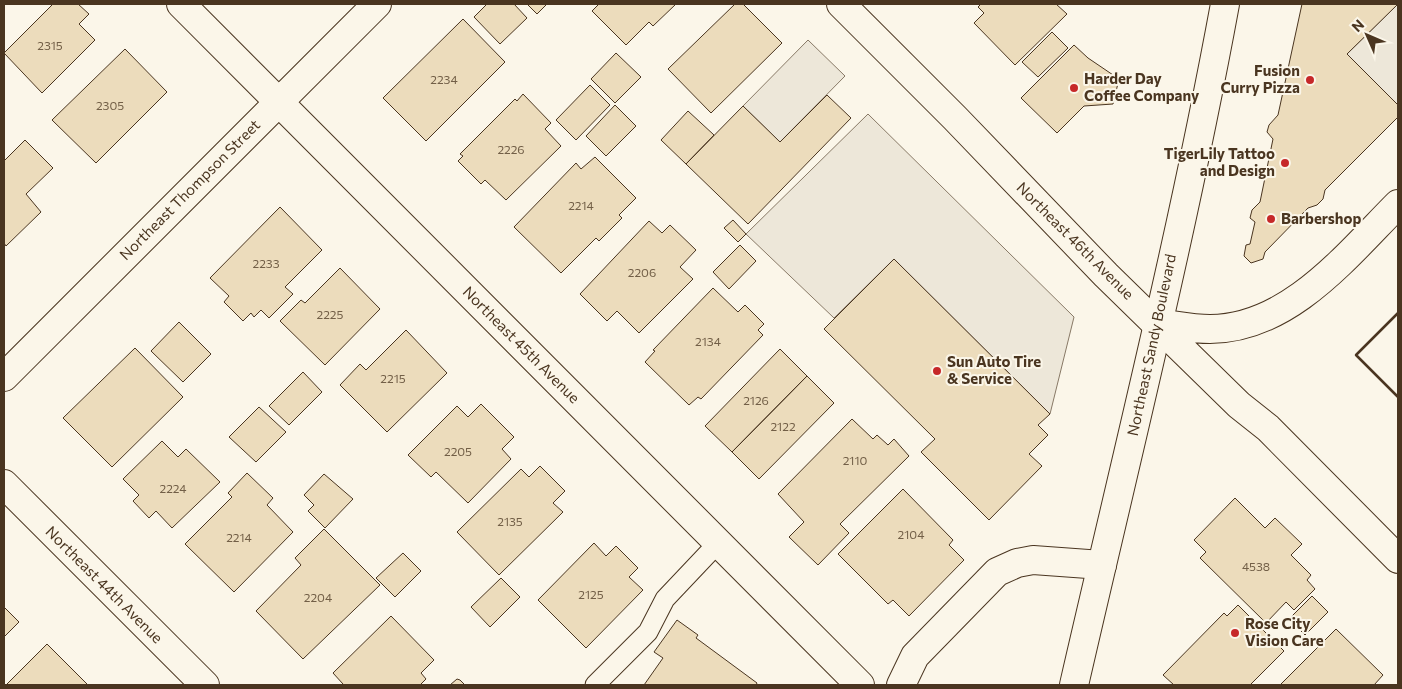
<svg xmlns="http://www.w3.org/2000/svg" width="1402" height="689" font-family="Commissioner,sans-serif">
	<style>
		.parking { fill: #ede7d9; stroke: #887966 }
		.building { fill: #ecdcbc; stroke: #4a3520 }
		.lines { fill: none; stroke-linecap: round; stroke-linejoin: round }
		.lane-casing { stroke: #4a3520; stroke-width: 21 }
		.street-casing { stroke: #4a3520; stroke-width: 30 }
		.secondary-casing { stroke: #4a3520; stroke-width: 30 }
		.primary-casing { stroke: #4a3520; stroke-width: 30 }
		.lane { stroke: #fbf6e9; stroke-width: 19 }
		.street { stroke: #fbf6e9; stroke-width: 28 }
		.secondary { stroke: #fbf6e9; stroke-width: 28 }
		.primary { stroke: #fbf6e9; stroke-width: 28 }
		.wall { stroke: #4a3520; stroke-width: 2.5 }
		.poi-dot { fill: #c62828; stroke: #fbf6e9; stroke-width: 2 }
		.labels { text-anchor: middle; stroke-width: 4; stroke-linejoin: round; paint-order: stroke }
		.number-label { font-size: 12px; fill: #725f47 }
		.poi-label { font-size: 15px; font-weight: bold; fill: #4a3520; stroke: #fbf6e9; text-anchor: start }
		.street-label { font-size: 15px; fill: #4a3520; stroke: #fbf6e9 }
	</style>
	<rect width="100%" height="100%" fill="#fbf6e9"/>
	<path class="parking" d="M1398,4V105L1347,54Z
		M808,40L845,76L780,142L743,106Z
		M868,114L1074,317L1050,414L894,259L834,318L746,234Z"/>
	<path class="building" d="M53,4H78L89,14L79,24L95,40L42,93L4,53Z
		M487,4H514L527,18L500,44L474,17Z
		M527,4H547L537,14Z
		M599,4H676L653,26L649,22L626,45L592,11Z
		M735,4H743L782,43L711,113L668,69Z
		M981,4H1056L1067,14L1015,65L974,23L984,13L978,7Z
		M1302,4H1398L1347,54L1398,105V117L1325,190L1323,199L1317,205L1308,208L1265,252L1263,259L1251,263L1244,256L1246,245L1250,244L1255,222L1250,218L1252,210L1260,202L1273,139L1267,132L1269,125L1278,115Z
		M463,19L505,62L426,141L383,98Z
		M1052,32L1068,48L1038,77L1022,62Z
		M1074,45L1088,58L1119,79L1113,104L1084,106L1057,133L1021,98Z
		M125,49L167,92L96,163L52,120Z
		M616,53L641,77L615,103L591,79Z
		M590,85L610,105L576,140L556,120Z
		M523,94L551,123L545,129L561,146L506,200L485,180L481,184L458,161L463,156L460,154L515,99L517,101Z
		M827,95L851,118L748,224L686,164L743,106L780,142Z
		M615,105L636,126L606,156L586,136Z
		M688,111L714,135L686,164L661,140Z
		M25,140L53,168L26,194L41,212L6,246L4,243V161Z
		M595,157L636,198L619,215L622,218L599,241L596,238L561,273L514,227L576,163L581,169Z
		M280,207L322,250L285,287L293,294L269,318L261,310L254,317L251,313L243,321L224,302L229,296L210,278Z
		M733,220L746,234L738,242L724,228Z
		M649,221L662,233L670,225L696,250L680,267L693,279L639,333L617,311L607,321L580,294Z
		M740,245L756,261L729,289L713,272Z
		M894,259L1050,414L1038,425L1048,435L1029,454L1042,466L989,520L921,452L935,439L824,329Z
		M340,268L380,309L325,365L280,321L301,300L305,303Z
		M713,288L738,312L745,305L764,324L758,330L763,335L701,399L698,397L689,405L645,362L655,351L653,350Z
		M179,322L211,354L183,382L151,351Z
		M406,330L447,373L387,432L340,385L360,364L366,370Z
		M135,348L183,397L112,467L63,418Z
		M780,349L807,376L732,452L705,426Z
		M303,372L322,392L289,425L269,406Z
		M807,376L834,403L759,479L732,452Z
		M481,404L514,437L502,449L511,459L468,503L436,472L431,477L408,455L457,406L468,417Z
		M259,407L286,432L256,462L229,437Z
		M852,419L873,439L877,435L888,445L894,439L909,456L840,524L849,533L818,565L789,537L804,522L778,494Z
		M162,441L178,457L186,449L220,482L172,528L156,511L149,518L133,501L139,495L123,479Z
		M540,466L565,491L553,503L563,512L499,575L457,532L521,469L529,477Z
		M247,473L273,498L267,505L293,532L234,592L185,544L232,497L228,493Z
		M324,474L353,499L325,528L308,511L314,505L304,495Z
		M903,489L953,540L949,545L964,560L909,616L893,600L888,604L838,554Z
		M1235,498L1265,528L1275,518L1302,544L1291,555L1311,575L1307,580L1315,589L1294,610L1286,602L1266,623L1200,558L1206,552L1194,540Z
		M324,529L380,585L303,659L256,611L301,565L295,558Z
		M594,543L606,556L616,546L638,568L629,577L643,590L586,648L538,600Z
		M403,553L421,571L395,597L376,578Z
		M501,578L520,597L490,627L471,607Z
		M1312,596L1328,612L1305,635L1289,619Z
		M1238,605L1284,651L1250,685H1174L1163,675L1224,613L1227,616Z
		M4,607L19,622L4,637Z
		M391,616L434,660L421,673L426,679L420,685H342L343,684L333,673Z
		M677,620L698,635L696,638L757,683L756,685H644L663,658L654,652Z
		M1336,629L1383,675L1374,685H1280Z
		M47,644L88,685H6Z
		M457,679L460,680L465,685H450Z"/>
	<g class="lines">
		<defs>
			<path id="lane" d="M595,685L648,632L665,599L718,543"/>
			<path id="street" d="M181,4L860,685
				M841,4L955,118L1106,275L1239,405L1268,428L1398,559
				M1157,323C1174,325 1193,329 1210,329C1289,329 1347,255 1398,204
				M4,377L377,4
				M4,484L205,685"/>
			<path id="secondary" d="M901,685L915,656L997,572L1017,563L1033,560L1102,565"/>
			<path id="primary" d="M1074,685C1126,459 1183,232 1225,4"/>
		</defs>
		<use href="#lane" class="lane-casing"/>
		<use href="#street" class="street-casing"/>
		<use href="#secondary" class="secondary-casing"/>
		<use href="#primary" class="primary-casing"/>
		<use href="#lane" class="lane"/>
		<use href="#street" class="street"/>
		<use href="#secondary" class="secondary"/>
		<use href="#primary" class="primary"/>
		<path class="wall" d="M1398,313L1356,355L1398,397"/>
	</g>
	<g class="poi-dot">
		<circle cx="1310" cy="80" r="5"/>
		<circle cx="1074" cy="88" r="5"/>
		<circle cx="1285" cy="163" r="5"/>
		<circle cx="1271" cy="219" r="5"/>
		<circle cx="937" cy="371" r="5"/>
		<circle cx="1235" cy="633" r="5"/>
	</g>
	<g class="labels">
		<g class="number-label">
			<text x="50" y="50">2315</text>
			<text x="444" y="84">2234</text>
			<text x="110" y="110">2305</text>
			<text x="511" y="154">2226</text>
			<text x="581" y="210">2214</text>
			<text x="266" y="268">2233</text>
			<text x="642" y="277">2206</text>
			<text x="330" y="319">2225</text>
			<text x="708" y="346">2134</text>
			<text x="393" y="383">2215</text>
			<text x="756" y="405">2126</text>
			<text x="783" y="431">2122</text>
			<text x="458" y="456">2205</text>
			<text x="855" y="465">2110</text>
			<text x="173" y="493">2224</text>
			<text x="510" y="526">2135</text>
			<text x="911" y="539">2104</text>
			<text x="239" y="542">2214</text>
			<text x="1256" y="571">4538</text>
			<text x="591" y="599">2125</text>
			<text x="318" y="602">2204</text>
		</g>
		<g class="poi-label">
			<text x="1300" y="76" text-anchor="end">Fusion<tspan x="1300" dy="17">Curry Pizza</tspan></text>
			<text x="1084" y="84">Harder Day<tspan x="1084" dy="17">Coffee Company</tspan></text>
			<text x="1275" y="159" text-anchor="end">TigerLily Tattoo<tspan x="1275" dy="17">and Design</tspan></text>
			<text x="1281" y="224">Barbershop</text>
			<text x="947" y="367">Sun Auto Tire<tspan x="947" dy="17">&amp; Service</tspan></text>
			<text x="1245" y="629">Rose City<tspan x="1245" dy="17">Vision Care</tspan></text>
		</g>
		<g class="street-label">
			<text transform="translate(190 190) rotate(-45)" y="5">Northeast Thompson Street</text>
			<text transform="translate(1075 241) rotate(45)" y="5">Northeast 46th Avenue</text>
			<text transform="translate(521 345) rotate(45)" y="5">Northeast 45th Avenue</text>
			<text transform="translate(1152 345) rotate(-78)" y="5">Northeast Sandy Boulevard</text>
			<text transform="translate(104 585) rotate(45)" y="5">Northeast 44th Avenue</text>
		</g>
	</g>
	<rect width="1402" height="689" fill="none" stroke="#4a3520" stroke-width="10"/>
	<g transform="translate(1367 35) rotate(315)" stroke="#fbf6e9" stroke-width="4" paint-order="stroke">
	<path d="M0-4L9 19L0 12L-9 19Z" fill="#4a3520"/>
	<text y="-8" font-size="14" font-weight="bold" text-anchor="middle" fill="#4a3520">N</text>
	</g>
</svg>
